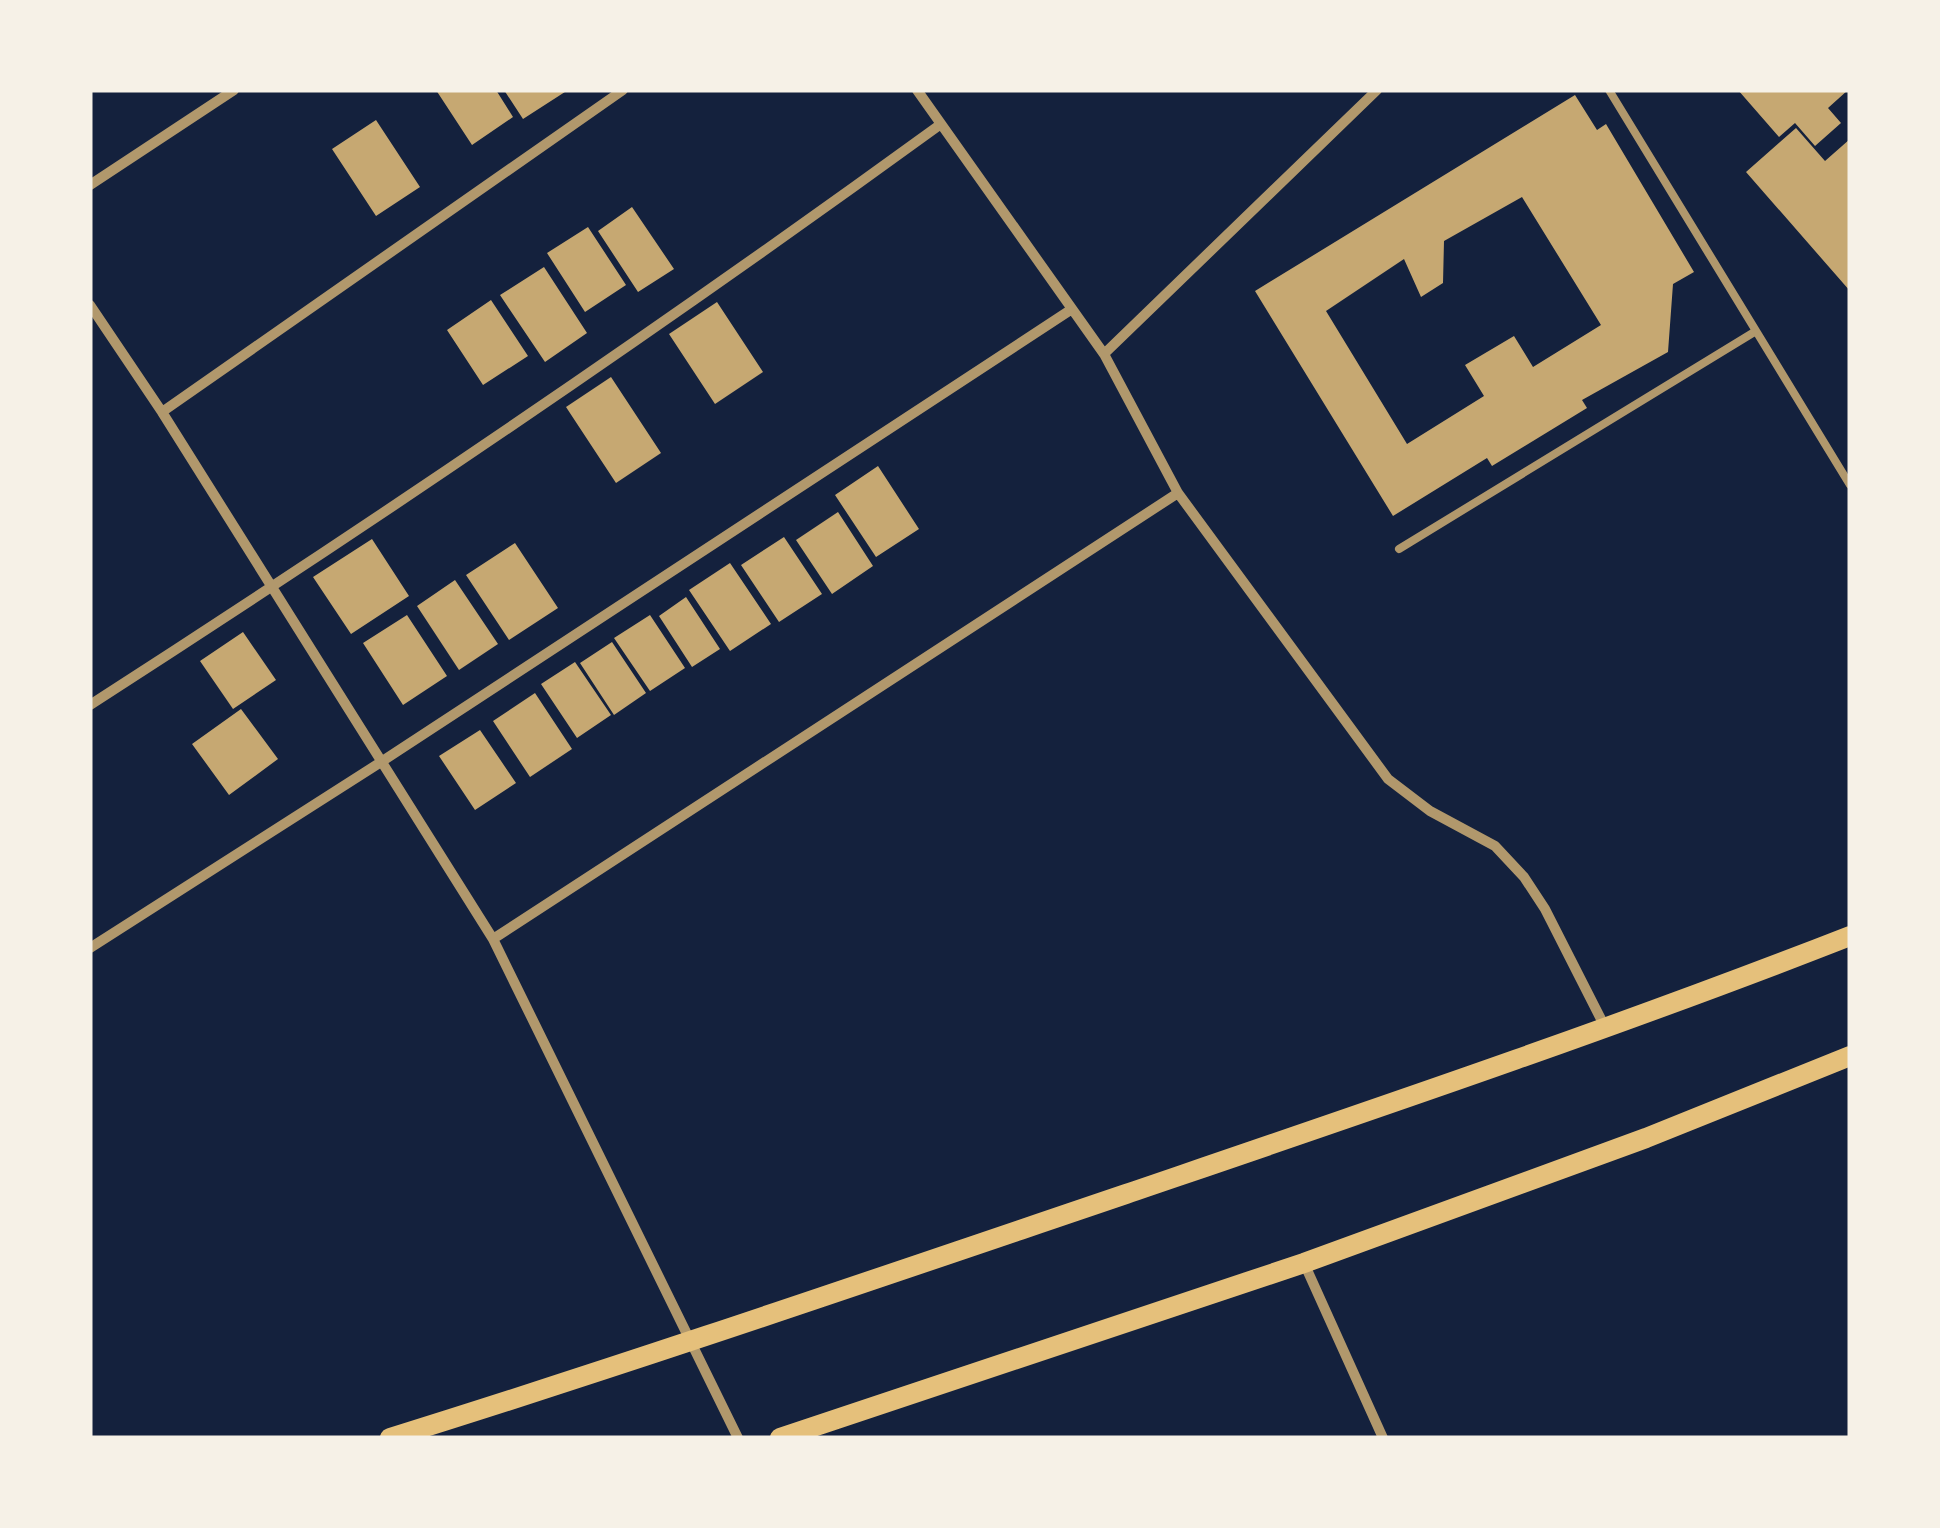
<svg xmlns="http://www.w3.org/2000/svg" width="1940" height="1528" font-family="Arial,sans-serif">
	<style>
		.building { fill: #c6a872; fill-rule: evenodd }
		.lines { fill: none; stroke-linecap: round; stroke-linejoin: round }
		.service { stroke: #b1986c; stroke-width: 8 }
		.minor { stroke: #b1986c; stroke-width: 10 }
		.secondary { stroke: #e5c07b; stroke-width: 20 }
	</style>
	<rect width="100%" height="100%" fill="#14213d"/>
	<path class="building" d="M436,90H496L513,117L472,145Z
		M504,90H568L523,119Z
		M1738,90H1848L1828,108L1841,123L1815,146L1795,123L1779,137Z
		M1575,95L1597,130L1606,124L1694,272L1673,284L1668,352L1582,400L1587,408L1492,466L1487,458L1393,516L1255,291ZM1522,197L1601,325L1533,367L1514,336L1465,365L1484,396L1407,444L1326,311L1404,259L1421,297L1443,283L1444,241Z
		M376,120L420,187L376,216L332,149Z
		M1796,128L1825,161L1850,139V291L1746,172Z
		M632,207L674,269L638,292L598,231Z
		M588,227L626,285L585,312L547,253Z
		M544,267L587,333L545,362L500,295Z
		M491,300L528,356L483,385L447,330Z
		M717,302L763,372L715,404L669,334Z
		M611,377L661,453L616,483L566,407Z
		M878,466L919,529L876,557L835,495Z
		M838,512L873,566L832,594L796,540Z
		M784,537L822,594L779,622L741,565Z
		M372,539L409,596L351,634L313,577Z
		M515,543L558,608L509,640L466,575Z
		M730,563L771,624L730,651L689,590Z
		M455,580L498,644L459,670L417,606Z
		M686,597L720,649L692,667L659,616Z
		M407,615L447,676L403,705L363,643Z
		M650,615L685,668L650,691L614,638Z
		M243,632L276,680L233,709L200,661Z
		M612,642L646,693L614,715L580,663Z
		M575,662L611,715L577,738L541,684Z
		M535,693L572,749L530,777L493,721Z
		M241,709L278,759L229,795L192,744Z
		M480,730L516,783L475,810L439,756Z"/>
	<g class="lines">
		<path class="service" d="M1609,90L1850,485
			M1399,549L1756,331"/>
		<path class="minor" d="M917,90L1104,354L1178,493L1388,779L1430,811L1495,846L1524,877L1545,909L1605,1027
			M90,185L234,90
			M90,305L162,412L493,939L738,1438
			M1104,354L1377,90
			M162,412L623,90
			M90,705C379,519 663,326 941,124
			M493,939L1178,493
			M90,948L381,762L1072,309
			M1304,1263L1383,1438"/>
		<path class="secondary" d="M390,1438C637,1361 881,1277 1126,1194C1369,1111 1612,1029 1850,936
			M780,1438L1304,1263L1646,1138L1850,1056"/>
	</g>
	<rect width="1940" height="1528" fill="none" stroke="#f6f1e7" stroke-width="185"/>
</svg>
